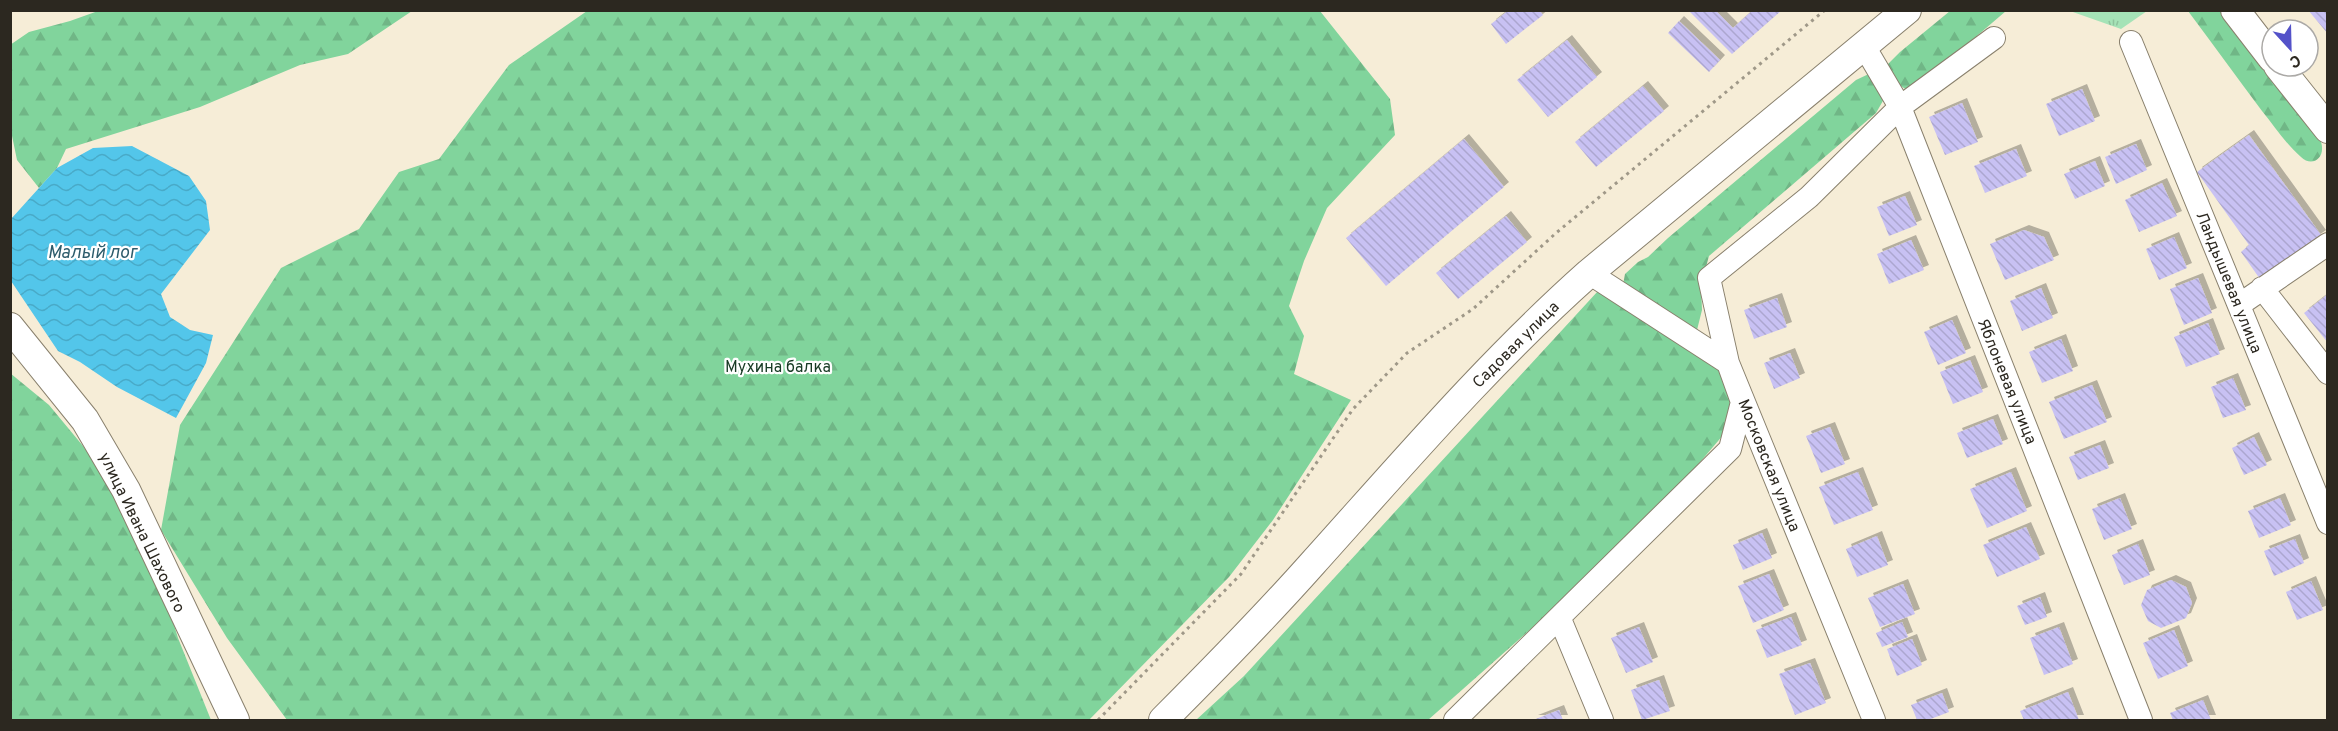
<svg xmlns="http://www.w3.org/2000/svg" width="2338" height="731" font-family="Overpass,sans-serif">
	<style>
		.forest { fill: url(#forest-firs) }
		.park { fill: url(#park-tufts) }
		.water { fill: url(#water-waves) }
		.building { fill: url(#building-back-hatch); filter: url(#shadow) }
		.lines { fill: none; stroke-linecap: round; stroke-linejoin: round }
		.minor-casing { stroke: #89806d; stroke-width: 24 }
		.major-casing { stroke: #89806d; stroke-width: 30 }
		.path { stroke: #9f9888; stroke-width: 3; stroke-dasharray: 3 4.5; stroke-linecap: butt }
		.minor { stroke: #fff; stroke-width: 22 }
		.major { stroke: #fff; stroke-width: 28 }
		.labels { text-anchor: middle; stroke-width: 4.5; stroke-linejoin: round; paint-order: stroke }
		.street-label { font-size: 16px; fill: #2c2820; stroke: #fff }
		.park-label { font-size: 16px; fill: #173a24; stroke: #fff }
		.water-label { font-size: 18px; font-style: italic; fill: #2d5c6c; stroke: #fff }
	</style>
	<defs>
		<pattern id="forest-firs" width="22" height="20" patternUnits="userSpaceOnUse" patternTransform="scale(1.5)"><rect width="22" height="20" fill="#81d49c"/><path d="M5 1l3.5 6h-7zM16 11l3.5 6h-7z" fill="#70b686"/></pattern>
		<pattern id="park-tufts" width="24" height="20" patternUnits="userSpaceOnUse" patternTransform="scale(1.5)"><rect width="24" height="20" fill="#a5e3b7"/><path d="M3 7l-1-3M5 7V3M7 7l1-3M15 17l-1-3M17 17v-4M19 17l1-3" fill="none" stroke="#8ec39d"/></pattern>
		<pattern id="water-waves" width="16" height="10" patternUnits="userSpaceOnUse" patternTransform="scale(1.5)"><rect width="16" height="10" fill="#53c6ea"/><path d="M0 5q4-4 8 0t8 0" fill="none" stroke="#48aac8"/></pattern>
		<pattern id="building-back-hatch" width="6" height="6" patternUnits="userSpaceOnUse" patternTransform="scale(1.5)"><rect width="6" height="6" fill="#c8c1f3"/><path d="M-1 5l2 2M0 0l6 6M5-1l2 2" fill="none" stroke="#aca6d0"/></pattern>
		<filter id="shadow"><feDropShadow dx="5" dy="-5" stdDeviation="0" flood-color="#0004"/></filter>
	</defs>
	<rect width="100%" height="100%" fill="#f6edd7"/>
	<path class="forest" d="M830,10L1320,11L1390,99L1395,135L1327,208L1304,261L1289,306L1304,336L1294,374L1351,400L1273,520L1229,577L1089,720H287L227,638L161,530L180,425L281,268L359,229L399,172L439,159L509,65L587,11Z
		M98,11H412L348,54L300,65L200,107L66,149L57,168L39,188L17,160L11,131L10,45L29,32L70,21Z
		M1950,11H2006L1930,76L1907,90L1893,81L1886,66L1900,52Z
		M2188,11H2225L2316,130C2318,135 2322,142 2322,147C2323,161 2310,166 2301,157C2286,144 2275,127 2262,111C2237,78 2213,44 2188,11Z
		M1873,72L1884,99L1876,113L1709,256L1701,285L1702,310L1697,330L1622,290L1625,274L1638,262L1648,257L1668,238L1856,80Z
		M1598,291L1725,373L1732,407L1724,434L1667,501L1603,565L1428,720H1196L1244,676Z
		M10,373L49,405L83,446L147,536L178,638L211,720H11Z"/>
	<path class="park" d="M2070,11L2147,10V11L2121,29Z"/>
	<path class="water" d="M132,146L189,176L206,201L210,230L161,294L170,317L190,330L213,335L206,363L176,418L117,387L80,362L58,351L11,281V219L57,168L93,148Z"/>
	<path class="building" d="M1509,10H1539L1543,15L1506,44L1491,24Z
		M1688,10H1715L1733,28L1753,10H1782L1732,54Z
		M2308,10H2328V34Z
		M1679,21L1720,60L1709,72L1668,33Z
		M1567,40L1597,77L1548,117L1517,80Z
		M1643,86L1664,111L1596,167L1575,142Z
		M2082,89L2095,121L2059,136L2046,104Z
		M1962,103L1978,142L1945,155L1929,117Z
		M2249,135L2321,235L2260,279L2241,252L2249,245L2197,172Z
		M1464,139L1504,187L1386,286L1346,238Z
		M2136,144L2147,170L2116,184L2105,157Z
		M2016,149L2027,176L1985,193L1974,166Z
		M2095,161L2105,186L2075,199L2064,174Z
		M2162,183L2177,216L2139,232L2125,200Z
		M1905,196L1917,225L1889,236L1877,207Z
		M1506,216L1527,242L1458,299L1436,273Z
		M2024,230L2044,237L2054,260L2005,280L1990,244Z
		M2174,237L2187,268L2159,280L2146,249Z
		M1911,240L1924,270L1889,284L1877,254Z
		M2198,278L2212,313L2184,325L2170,289Z
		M2041,288L2053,318L2022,331L2010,301Z
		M2328,294V343L2304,313Z
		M1777,298L1787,327L1754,339L1744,310Z
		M1952,320L1966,353L1938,365L1924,332Z
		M2208,323L2220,354L2186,367L2174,337Z
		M2061,339L2073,371L2042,383L2029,352Z
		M1790,353L1800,378L1774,389L1764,363Z
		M1970,360L1983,392L1953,404L1940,372Z
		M2233,378L2246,410L2223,418L2211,387Z
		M2092,385L2107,422L2064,439L2049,402Z
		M1993,419L2003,444L1967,458L1957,433Z
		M1830,427L1845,464L1821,473L1806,436Z
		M2254,437L2267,465L2244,475L2232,448Z
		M2100,445L2109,468L2078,480L2069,457Z
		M1858,472L1873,510L1834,525L1819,487Z
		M2011,472L2027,511L1987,528L1970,489Z
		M2120,498L2132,529L2104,540L2092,509Z
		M2280,498L2291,525L2259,538L2248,511Z
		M2026,527L2040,559L1997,577L1983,545Z
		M1762,533L1772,558L1743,570L1733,545Z
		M1877,536L1888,565L1857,577L1846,549Z
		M2295,539L2304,563L2274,576L2264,551Z
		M2138,544L2150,575L2124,585L2112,555Z
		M1769,574L1784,610L1753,623L1738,586Z
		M2171,580L2186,587L2192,603L2186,618L2161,628L2148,621L2141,605L2147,590Z
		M2311,581L2323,610L2297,620L2286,592Z
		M1903,584L1915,614L1880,627L1868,598Z
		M2040,597L2047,617L2025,625L2017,606Z
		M1791,617L1802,645L1767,658L1756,630Z
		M1902,622L1908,637L1882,647L1876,633Z
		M1639,627L1653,662L1626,673L1611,638Z
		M2059,627L2073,664L2044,675L2030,638Z
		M2174,630L2188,666L2158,679L2143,643Z
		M1912,639L1922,665L1897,676L1887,649Z
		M1810,663L1826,703L1795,715L1779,674Z
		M1659,680L1670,711L1642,720L1631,690Z
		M2068,692L2079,720H2024L2020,711Z
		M1942,693L1949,712L1928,720H1917L1911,705Z
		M2203,700L2211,720H2173L2170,713Z
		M1559,710L1563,720H1533Z"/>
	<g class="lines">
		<defs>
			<path id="minor" d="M2131,42L2328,523
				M1864,46L1900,107L2141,720
				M1589,273L1728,363L1874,720
				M2262,288L2328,373
				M2239,305L2328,244
				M1560,619L1602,720
				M1455,720L1730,449L1742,402L1728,363L1709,278L1809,197L1900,107L1994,38"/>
			<path id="major" d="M2235,10L2272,58
				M2278,66L2328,129
				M10,327L85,420L126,490L235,720
				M1163,720C1214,669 1265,617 1313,563C1403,463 1489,362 1589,273L1907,10"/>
		</defs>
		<use href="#minor" class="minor-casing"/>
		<use href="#major" class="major-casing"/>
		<path class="path" d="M1098,720L1241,574L1353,409L1407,353L1473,309L1556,233L1825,10"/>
		<use href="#minor" class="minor"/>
		<use href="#major" class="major"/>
	</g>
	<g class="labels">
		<g class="street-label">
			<text transform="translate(2230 282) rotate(68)" y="6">Ландышевая улица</text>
			<text transform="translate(1515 344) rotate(-45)" y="6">Садовая улица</text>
			<text transform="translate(2008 381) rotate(68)" y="6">Яблоневая улица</text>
			<text transform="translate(1770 465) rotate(68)" y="6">Московская улица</text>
			<text transform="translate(143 532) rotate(64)" y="6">улица Ивана Шахового</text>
		</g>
		<g class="park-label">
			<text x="778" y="372">Мухина балка</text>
		</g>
		<g class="water-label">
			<text x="92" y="258">Малый лог</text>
		</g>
	</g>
	<rect width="2338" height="731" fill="none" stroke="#2c2820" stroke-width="24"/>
	<g transform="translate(2290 48) rotate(158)"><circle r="28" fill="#ffffff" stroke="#aba9a6" stroke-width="1.5"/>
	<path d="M0-4.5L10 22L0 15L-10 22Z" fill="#5452c9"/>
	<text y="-9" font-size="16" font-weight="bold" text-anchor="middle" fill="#2c2820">С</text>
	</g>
</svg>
